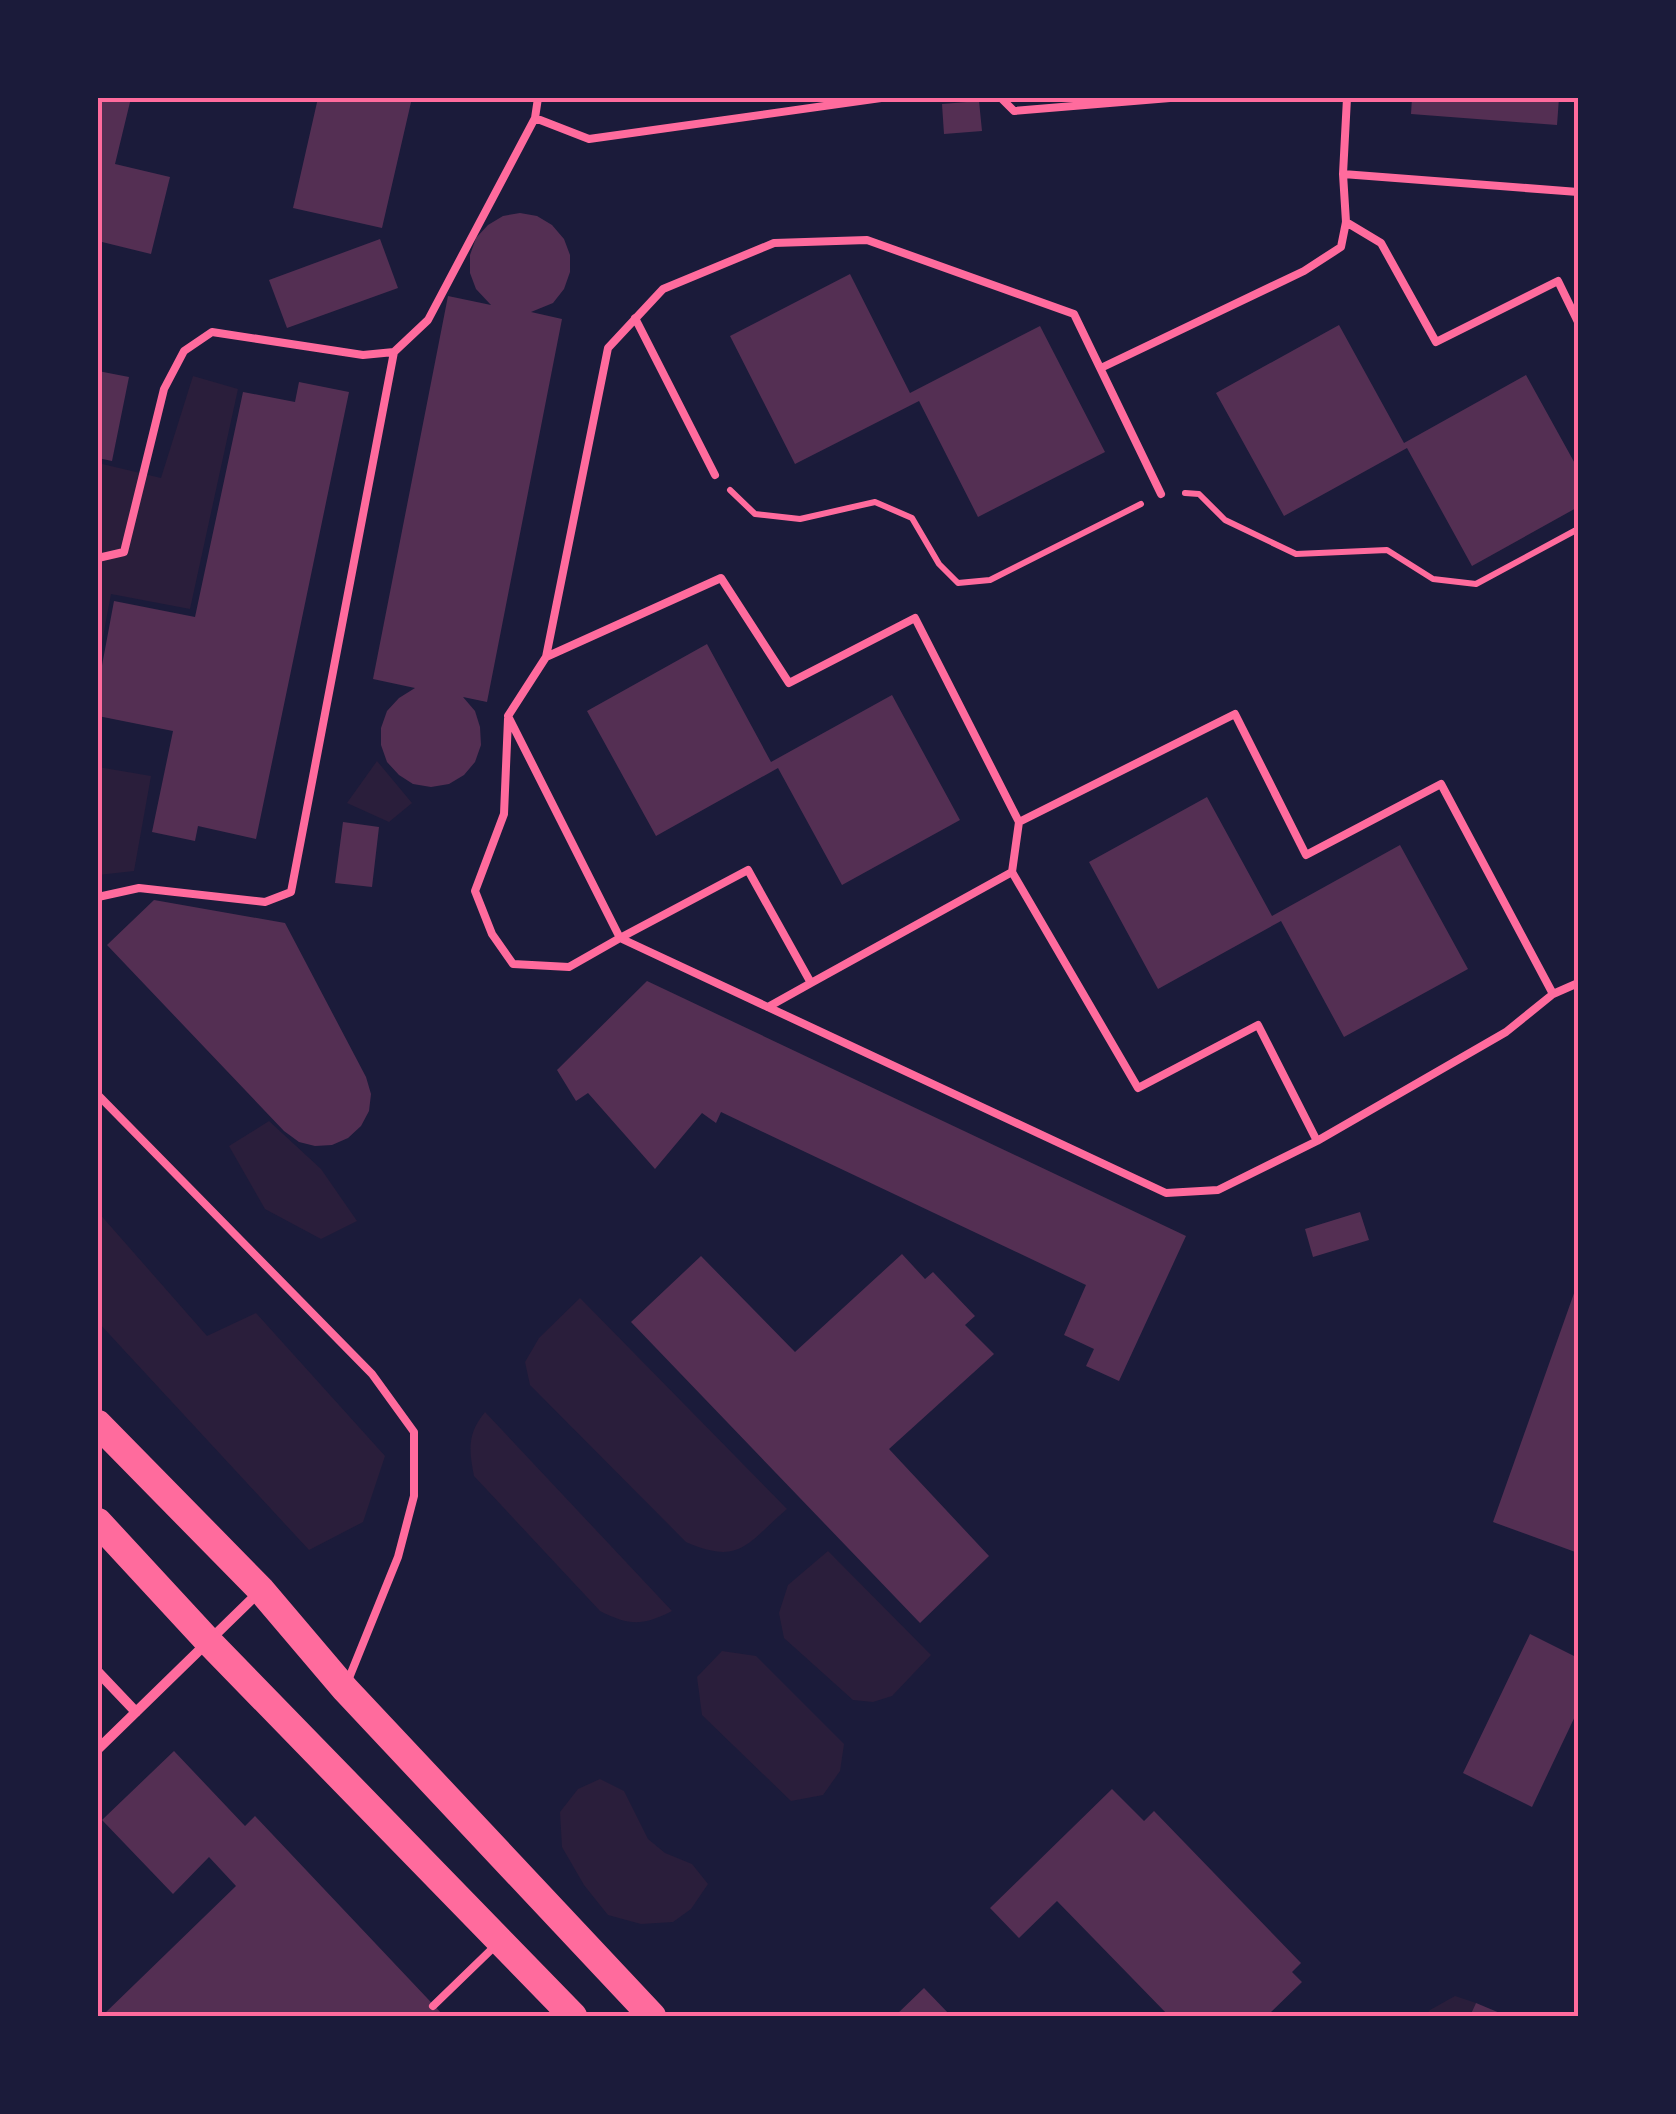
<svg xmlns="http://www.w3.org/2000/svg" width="1676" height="2114" font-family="'Fira Sans',sans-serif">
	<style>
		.green { fill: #2a1e3b }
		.building { fill: #542f53 }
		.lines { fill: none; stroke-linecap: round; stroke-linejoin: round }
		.path { stroke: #ff6b9d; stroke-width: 6 }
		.service { stroke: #ff6b9d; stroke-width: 8 }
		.minor { stroke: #ff6b9d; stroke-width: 10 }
		.trunk { stroke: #ff6b9d; stroke-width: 28 }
		.neatline { fill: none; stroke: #ff6b9d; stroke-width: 4 }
	</style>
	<rect width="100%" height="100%" fill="#1b1b3a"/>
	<path class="green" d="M193,376L238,389L190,609L111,594L98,664V463L161,478Z
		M377,761L412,803L389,822L347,803Z
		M98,767L151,776L134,871L98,875Z
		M269,1121L321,1169L357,1221L321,1239L265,1209L229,1146Z
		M98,1212L207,1336L256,1313L385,1456L363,1522L309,1550L98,1322Z
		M580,1298L787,1509C747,1543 741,1566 686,1542L530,1385L525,1362L539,1338Z
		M485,1412L672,1611C642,1626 630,1626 600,1611L474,1476C469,1450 467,1434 485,1412Z
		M828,1551L931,1655L892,1696L873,1702L853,1700L784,1638L779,1613L788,1585Z
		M722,1651L756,1656L844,1744L840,1771L823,1795L791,1801L702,1715L697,1677Z
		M600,1779L624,1791L648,1839L665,1853L692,1864L708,1884L691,1909L673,1922L641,1924L608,1915L584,1885L562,1847L560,1812L578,1789Z
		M1455,1996L1476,2003L1470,2016H1425L1430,2010Z"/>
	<path class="building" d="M98,98H131L115,164L170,177L151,254L98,241Z
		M318,98H412L382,228L293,208Z
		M1412,98H1559L1557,125L1411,114Z
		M979,101L982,131L944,134L942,104Z
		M520,213L537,216L552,225L564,239L570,255V272L564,289L553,303L531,312L562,319L487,702L463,697L475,711L480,727L481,745L475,762L464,775L449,784L431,787L413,784L399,775L387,762L381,745V728L387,711L399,698L415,688L373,679L448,296L491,305L476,289L470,273V255L476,238L488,225L503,216Z
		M380,239L398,288L287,328L269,280Z
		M850,274L910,393L1040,326L1105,452L978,517L919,401L795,464L730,336Z
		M1339,325L1404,443L1526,375L1578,469V507L1472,566L1407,448L1284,516L1216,393Z
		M98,371L129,377L112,461L98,458Z
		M299,382L349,392L256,839L198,826L195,841L152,832L173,731L98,716V687L114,601L195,617L243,392L295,402Z
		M707,644L771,762L892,695L960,820L842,885L778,768L656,836L587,711Z
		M1207,797L1272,916L1400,845L1468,969L1344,1037L1281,921L1158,989L1089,862Z
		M343,822L379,827L372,887L335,883Z
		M154,900L285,923L366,1077L371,1094L369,1111L361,1126L348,1138L332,1145L315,1146L299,1142L284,1131L107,945Z
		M647,981L1186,1236L1119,1381L1086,1366L1094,1349L1064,1335L1086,1285L721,1112L716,1123L702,1113L655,1169L588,1093L576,1101L557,1070Z
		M1360,1212L1369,1240L1313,1257L1305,1229Z
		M902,1254L925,1279L933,1272L975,1316L965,1325L994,1354L889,1449L989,1556L920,1623L631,1322L701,1256L795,1352Z
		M1578,1282V1553L1493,1522Z
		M1530,1634L1578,1658V1710L1532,1807L1463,1773Z
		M174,1751L245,1826L255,1816L444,2016H102L236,1886L209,1857L173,1894L102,1820Z
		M1112,1789L1144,1821L1154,1811L1301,1963L1292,1972L1302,1982L1267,2016H1169L1057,1901L1019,1938L990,1908Z
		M924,1988L951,2016H895Z
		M1476,2003L1507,2016H1470Z"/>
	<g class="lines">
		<path class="path" d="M730,490L755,514L800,519L875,502L912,518L939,564L958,583L990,580L1141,504
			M1185,493L1199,494L1225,520L1296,554L1387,550L1433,579L1476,584L1578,529"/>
		<path class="service" d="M1001,98L1014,111L1170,98
			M535,118L589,139L881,98
			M1343,174L1578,192
			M1346,222L1381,243L1436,342L1558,281L1578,322
			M635,318L715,475
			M1103,367L1304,271L1341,247L1346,222L1343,174L1347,98
			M98,558L124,552L164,389L184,351L212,332L363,355L394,352L428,320L535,118L538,98
			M546,657L721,578L789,683L915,618L1019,822
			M508,719L504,814L475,891L492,934L513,964L569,967L620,938L1166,1193L1218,1190L1317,1141
			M1012,872L811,983L748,870L620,938L508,716L546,657L608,348L663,289L774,243L867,240L1074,314L1161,494
			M98,897L139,888L265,902L291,892L394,352
			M1553,994L1441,784L1306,855L1235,714L1019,822L1012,872L1138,1088L1258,1025L1317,1141L1506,1032L1553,994L1578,983
			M768,1007L811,983
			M98,1095L372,1374L414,1432V1496L398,1557L347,1683
			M433,2006L495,1946"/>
		<path class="minor" d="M98,1672L136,1712
			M98,1749L258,1593"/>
		<path class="trunk" d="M98,1424L261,1590L345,1689L652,2016
			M98,1522L208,1641L573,2016"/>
	</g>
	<rect width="1676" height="2114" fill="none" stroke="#1b1b3a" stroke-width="200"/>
	<rect x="100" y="100" width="1476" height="1914" class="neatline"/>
</svg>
